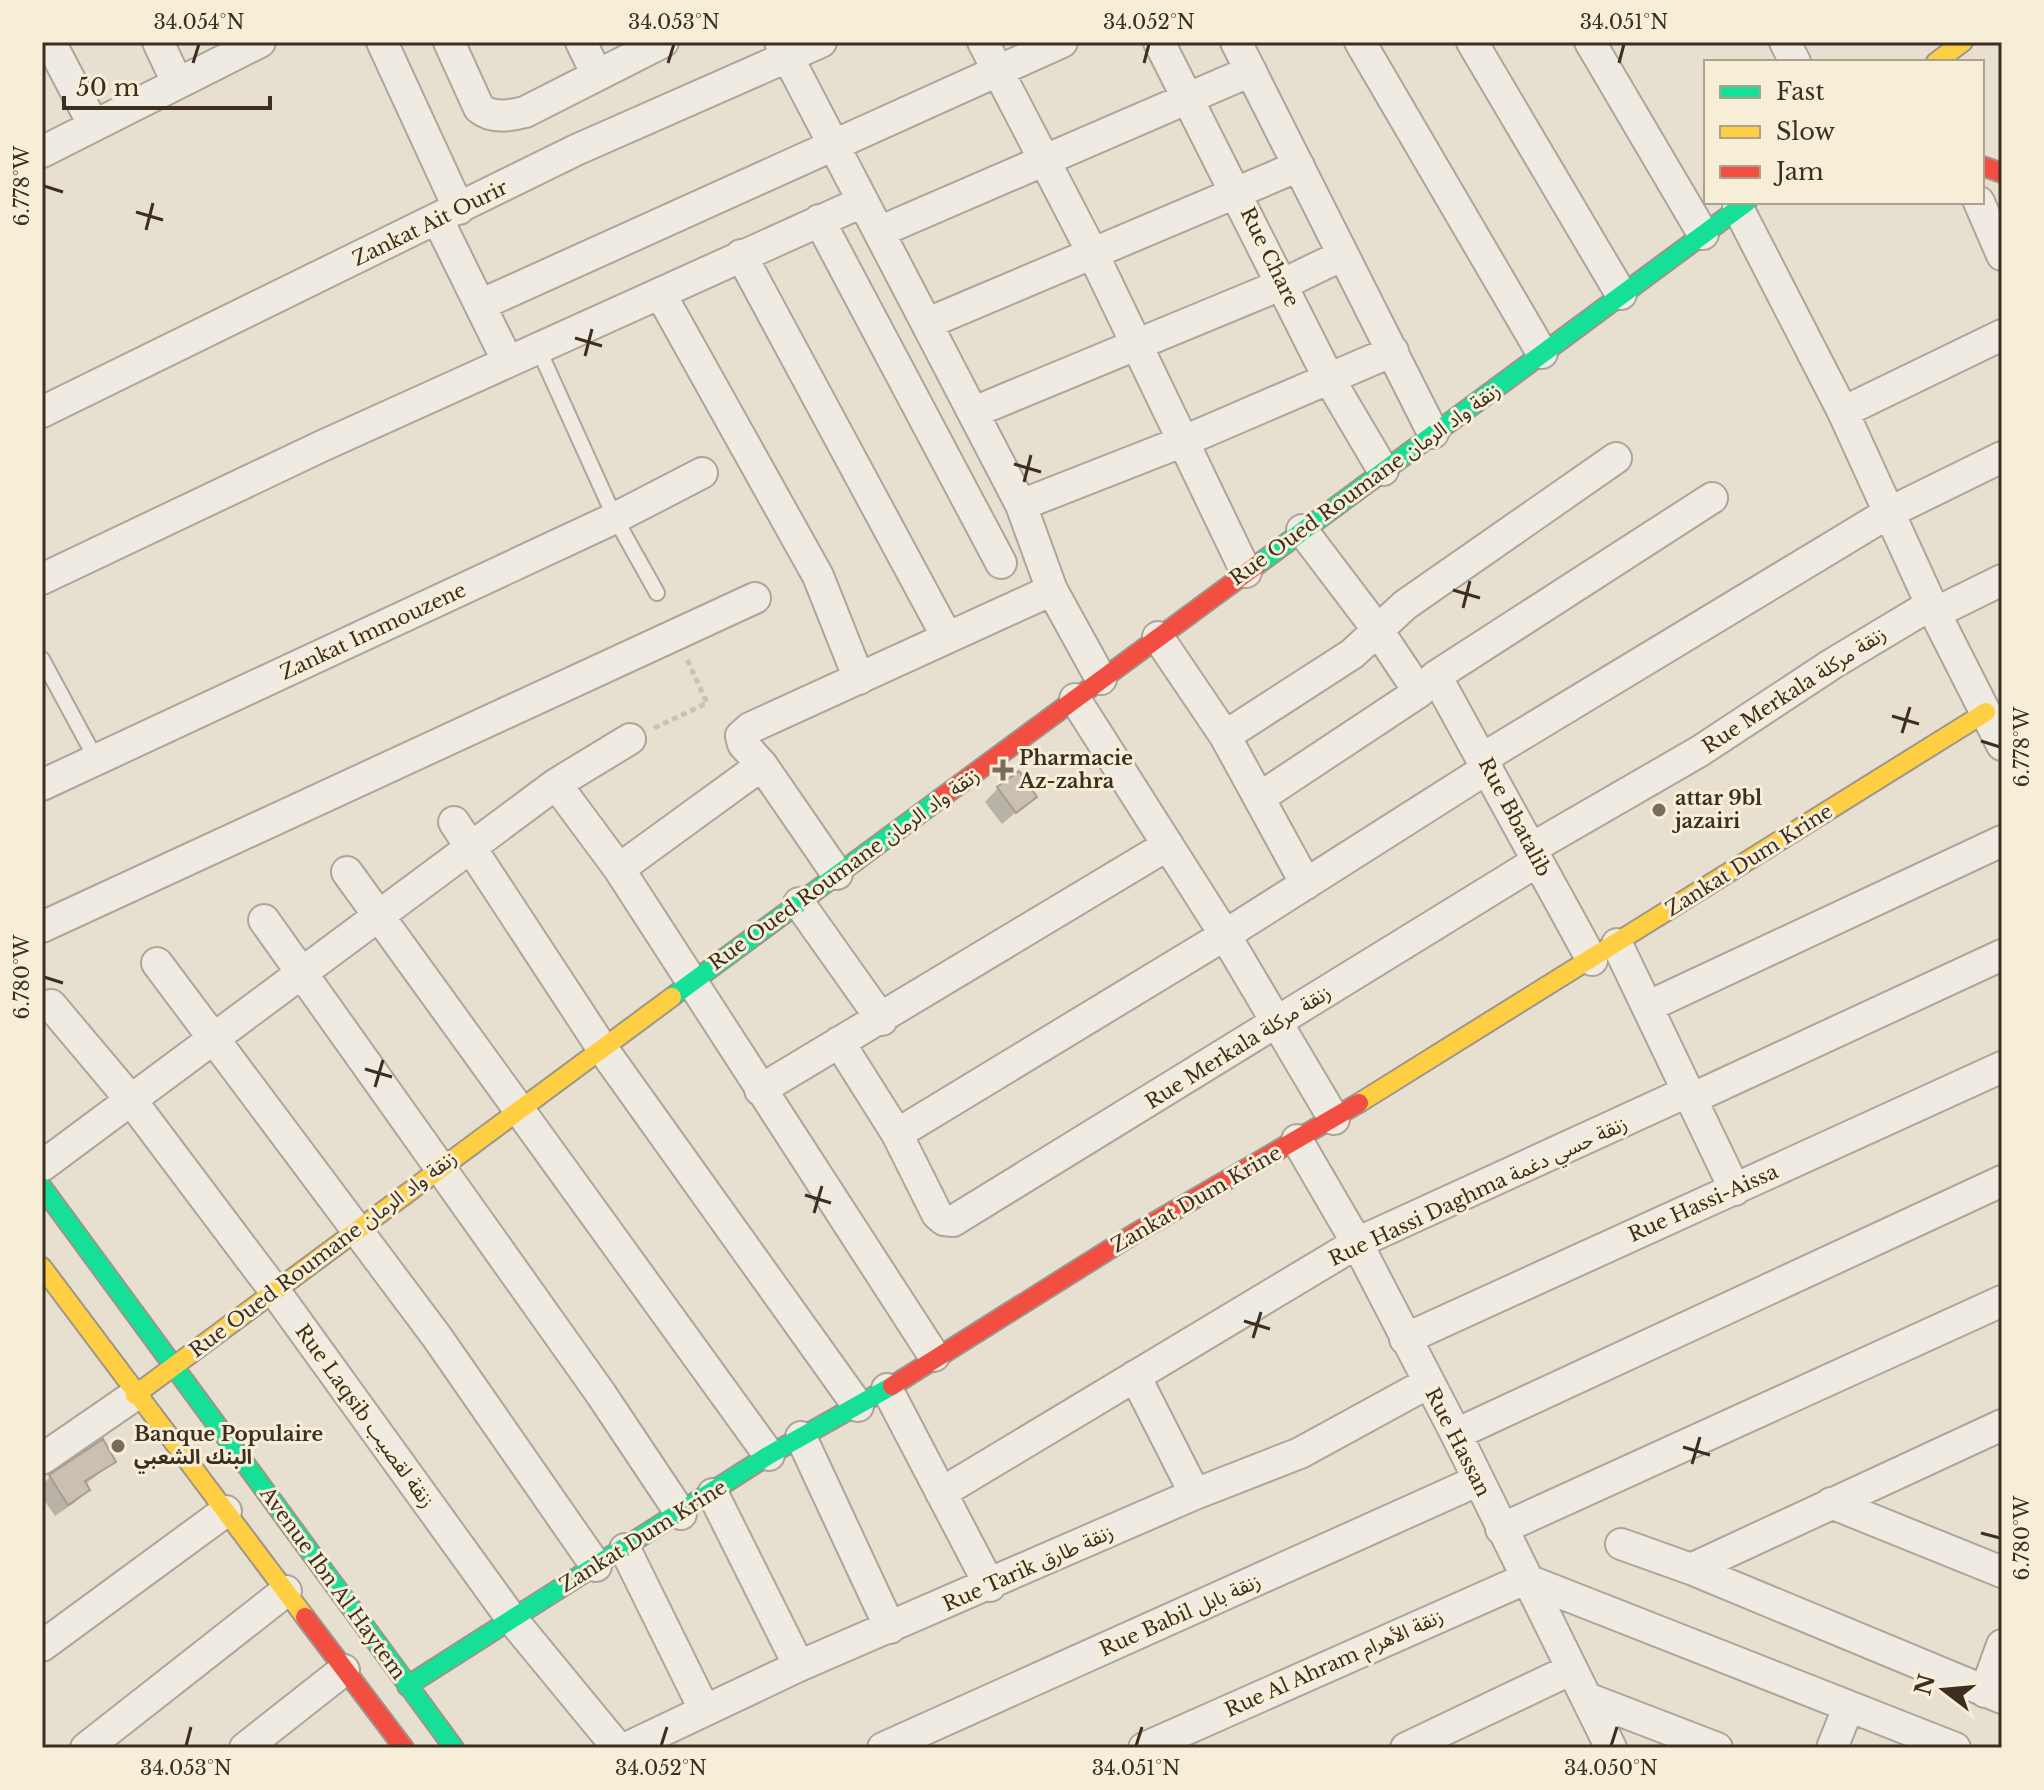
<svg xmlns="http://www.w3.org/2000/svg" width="2044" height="1790" font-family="'Libre Baskerville','Noto Sans Arabic',serif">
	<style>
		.shadow { fill: #0003 }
		.building { fill: #cbbfb2; stroke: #a89c90; stroke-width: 2 }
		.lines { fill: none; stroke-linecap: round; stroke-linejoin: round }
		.lane-casing { stroke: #ada599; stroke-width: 18 }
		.street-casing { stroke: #ada599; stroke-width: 34 }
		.fast-casing { stroke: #9c958a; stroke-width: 22 }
		.slow-casing { stroke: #9c958a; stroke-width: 22 }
		.jam-casing { stroke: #9c958a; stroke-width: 22 }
		.path { stroke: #c8c2b9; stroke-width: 5; stroke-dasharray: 6 4; stroke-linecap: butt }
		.lane { stroke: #efebe3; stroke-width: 14 }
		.street { stroke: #efebe3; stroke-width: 30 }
		.fast { stroke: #16e098; stroke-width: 18 }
		.slow { stroke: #ffcf43; stroke-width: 18 }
		.jam { stroke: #f24e42; stroke-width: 18 }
		.ticks { fill: none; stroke: #3d2e20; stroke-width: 3 }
		.poi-dot { fill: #786c5e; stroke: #f7eed8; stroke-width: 3 }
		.labels { text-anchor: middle; stroke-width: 6; stroke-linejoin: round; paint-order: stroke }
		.street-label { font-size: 20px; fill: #3d2e20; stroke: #f7eed8 }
		.poi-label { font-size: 20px; font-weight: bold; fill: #3d2e20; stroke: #f7eed8; text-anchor: start }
		.neatline { fill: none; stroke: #3d2e20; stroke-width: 3 }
		.ticks-label { font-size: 20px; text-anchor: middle; fill: #3d2e20 }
	</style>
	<rect width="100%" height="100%" fill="#e7e0d1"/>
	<path class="shadow" d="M998,788L1035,796L1002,824L985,802Z
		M114,1462L84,1485L88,1490L74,1503L55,1516L42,1497V1485L50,1477Z"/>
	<path class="building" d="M1019,771L1037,797L1016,813L997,787Z
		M103,1439L116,1462L85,1481L90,1490L68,1505L49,1475Z"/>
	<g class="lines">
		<defs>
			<path id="lane" d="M538,348L615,518L657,593
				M42,659L96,759"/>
			<path id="street" d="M50,42L94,126
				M158,42L177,82
				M382,42L459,209
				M449,42L479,108C492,119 510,116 525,112L663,42
				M581,42L597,75
				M780,42L1021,505L1052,590L1101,679
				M983,42L1093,254L1246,572
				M1159,42L1328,377L1383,470
				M1236,42L1433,433
				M1360,42L1542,353
				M1472,42L1621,294
				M1590,42L1703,234
				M1785,42L1795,62
				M42,152L260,42
				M1979,202L2002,255
				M1738,208L1843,412L1935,613L2002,745
				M438,220L508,362
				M819,220L1001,563
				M881,231L1251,71
				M741,255L947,637
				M660,293L818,576L859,679
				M480,305L1062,42
				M928,323L1299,166
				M42,412L576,150L821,42
				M974,412L1283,284L1341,256
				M1843,412L2002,335
				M1021,505L1184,441L1393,351
				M1302,530L1377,629L1419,692
				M42,579L322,446L862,202
				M1935,613L2002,580
				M1158,637L1225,736L1306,884
				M1436,676L1592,960
				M1075,699L1225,935L1334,1119
				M1225,736L1352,654L1405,605L1616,458
				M1483,758L1890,512L2002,457
				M556,784L619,869L934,1356
				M42,785L615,518L702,473
				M1259,798L1419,692L1436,676L1712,498
				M454,822L602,1048L858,1406
				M1532,848L1700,751L1832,664L1932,604
				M619,869L762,765
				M347,872L769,1455
				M837,874L762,765L743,744L741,736L750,728L1052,590
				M799,903L882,1020
				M264,920L601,1394L681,1514
				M42,927L755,598
				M1617,944L1735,1190
				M157,963L437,1337L596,1566
				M51,1005L131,1100L274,1290L511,1618L618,1748
				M1649,1006L2002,841
				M839,1042L897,1134L937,1214L944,1220L953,1221L1538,861
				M760,1090L1168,845
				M1693,1098L2002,955
				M897,1134L1225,935L1488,768
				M1297,1140L1357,1243L1456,1434L1611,1748
				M42,1166L556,784L630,739
				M1405,1339L2002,1067
				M1135,1376L1195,1494
				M887,1389L990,1586
				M1456,1434L2002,1181
				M801,1437L890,1628
				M42,1459L135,1395
				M941,1493L1357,1243L1689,1091
				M713,1494L799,1666
				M1831,1503L2002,1572
				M1501,1529L2002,1301
				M1621,1544L1691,1569L2002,1698
				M625,1549L704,1709
				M1691,1569L2002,1425
				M42,1646L226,1511
				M1985,1692L2002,1645
				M1587,1698L1717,1748
				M86,1748L286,1591
				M245,1748L344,1670
				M626,1748L799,1666L1195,1494L1300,1453L1428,1383
				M883,1748L1477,1481
				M1144,1748L1525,1579L1955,1748
				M1406,1748L1570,1670
				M1832,1748L1848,1708"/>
			<path id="fast" d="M1257,565L1747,202
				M672,997L941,798
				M42,1187L454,1748
				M407,1686L769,1455L892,1386"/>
			<path id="slow" d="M1936,62L1963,42
				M1359,1103L1986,712
				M42,1267L305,1617
				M135,1395L672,997"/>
			<path id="jam" d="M1982,166L2002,173
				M941,798L1257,565
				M892,1386L1134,1234L1359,1103
				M305,1617L404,1748"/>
		</defs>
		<use href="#lane" class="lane-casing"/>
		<use href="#street" class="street-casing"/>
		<use href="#fast" class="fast-casing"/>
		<use href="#slow" class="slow-casing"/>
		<use href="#jam" class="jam-casing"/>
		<path class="path" d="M654,728L707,703L687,659"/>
		<use href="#lane" class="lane"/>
		<use href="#street" class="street"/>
		<use href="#fast" class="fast"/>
		<use href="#slow" class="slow"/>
		<use href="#jam" class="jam"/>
	</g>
	<path class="ticks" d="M193,63L199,44M668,63L674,44M1144,63L1149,44M1619,63L1624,44M44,186L63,192M136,212L163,220M146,230L153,203M575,338L602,346M585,356L592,329M1014,464L1041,472M1024,482L1031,455M1453,590L1480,598M1463,608L1470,581M1892,716L1919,724M1902,733L1910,707M1981,741L2000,747M44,977L63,983M365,1069L392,1077M375,1087L383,1060M805,1195L831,1203M814,1213L822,1186M1244,1321L1270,1329M1253,1338L1261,1312M1683,1447L1710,1455M1692,1464L1700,1437M1981,1533L2000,1538M186,1746L191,1727M661,1746L667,1727M1136,1746L1142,1727M1611,1746L1617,1727"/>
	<g class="poi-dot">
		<path d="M999 758h8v8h8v8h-8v8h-8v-8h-8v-8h8z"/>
		<circle cx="1659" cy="810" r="8"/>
		<circle cx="118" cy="1446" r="8"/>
	</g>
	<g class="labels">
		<g class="street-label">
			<text transform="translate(430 223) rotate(-26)" y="7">Zankat Ait Ourir</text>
			<text transform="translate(1270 257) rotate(64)" y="7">Rue Chare</text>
			<text transform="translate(1365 484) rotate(-36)" y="7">Rue Oued Roumane زنقة واد الرمان</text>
			<text transform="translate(373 631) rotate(-25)" y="7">Zankat Immouzene</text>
			<text transform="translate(1794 690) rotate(-33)" y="7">Rue Merkala زنقة مركلة</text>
			<text transform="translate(1515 817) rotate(62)" y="7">Rue Bbatalib</text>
			<text transform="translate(1749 860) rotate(-32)" y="7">Zankat Dum Krine</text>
			<text transform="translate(844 869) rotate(-36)" y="7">Rue Oued Roumane زنقة واد الرمان</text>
			<text transform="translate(1238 1047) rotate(-32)" y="7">Rue Merkala زنقة مركلة</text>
			<text transform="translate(1478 1191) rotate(-25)" y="7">Rue Hassi Daghma زنقة حسي دغمة</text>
			<text transform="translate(1196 1199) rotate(-30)" y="7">Zankat Dum Krine</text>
			<text transform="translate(1703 1203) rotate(-24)" y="7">Rue Hassi-Aissa</text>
			<text transform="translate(323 1254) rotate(-37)" y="7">Rue Oued Roumane زنقة واد الرمان</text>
			<text transform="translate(365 1416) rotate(54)" y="7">Rue Laqsib زنقة لقصيب</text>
			<text transform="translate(1458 1442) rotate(63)" y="7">Rue Hassan</text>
			<text transform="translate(643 1536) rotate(-32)" y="7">Zankat Dum Krine</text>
			<text transform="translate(1028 1568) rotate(-24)" y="7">Rue Tarik زنقة طارق</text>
			<text transform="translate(333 1583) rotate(54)" y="7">Avenue Ibn Al Haytem</text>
			<text transform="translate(1180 1615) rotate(-24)" y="7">Rue Babil زنقة بابل</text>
			<text transform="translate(1334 1663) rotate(-24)" y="7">Rue Al Ahram زنقة الأهرام</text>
		</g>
		<g class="poi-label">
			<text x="1019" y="765">Pharmacie<tspan x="1019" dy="23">Az-zahra</tspan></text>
			<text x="1675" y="805">attar 9bl<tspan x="1675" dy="23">jazairi</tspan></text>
			<text x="134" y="1441">Banque Populaire<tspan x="134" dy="23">البنك الشعبي</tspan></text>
		</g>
	</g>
	<rect width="2044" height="1790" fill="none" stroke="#f7eed8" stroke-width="88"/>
	<rect x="1704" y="60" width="280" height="144" fill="#f7eed8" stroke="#ada18e" stroke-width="2"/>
	<rect x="1720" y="86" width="40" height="12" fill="#16e098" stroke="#ada18e" stroke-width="2"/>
	<text x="1776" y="100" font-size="24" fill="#3d2e20">Fast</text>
	<rect x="1720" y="126" width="40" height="12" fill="#ffcf43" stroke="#ada18e" stroke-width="2"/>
	<text x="1776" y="140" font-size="24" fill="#3d2e20">Slow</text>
	<rect x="1720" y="166" width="40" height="12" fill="#f24e42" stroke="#ada18e" stroke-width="2"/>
	<text x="1776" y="180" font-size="24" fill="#3d2e20">Jam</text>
	<g transform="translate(1944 1690) rotate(286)" stroke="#f7eed8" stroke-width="6" paint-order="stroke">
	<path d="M0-6L14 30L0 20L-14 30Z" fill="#3d2e20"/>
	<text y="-12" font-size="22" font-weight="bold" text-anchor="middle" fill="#3d2e20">N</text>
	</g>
	<path d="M64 96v12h206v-12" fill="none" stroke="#3d2e20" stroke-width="4"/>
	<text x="76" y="96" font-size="24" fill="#3d2e20" stroke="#f7eed8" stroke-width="6" paint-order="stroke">50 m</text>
	<rect x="44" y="44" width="1956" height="1702" class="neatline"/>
	<g class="ticks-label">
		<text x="199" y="29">34.054°N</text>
		<text x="674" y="29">34.053°N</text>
		<text x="1149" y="29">34.052°N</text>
		<text x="1624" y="29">34.051°N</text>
		<text transform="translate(22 186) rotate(-90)" y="7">6.778°W</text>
		<text transform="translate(2022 747) rotate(-90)" y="7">6.778°W</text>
		<text transform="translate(22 977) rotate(-90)" y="7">6.780°W</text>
		<text transform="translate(2022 1538) rotate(-90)" y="7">6.780°W</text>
		<text x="186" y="1775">34.053°N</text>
		<text x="661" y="1775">34.052°N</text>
		<text x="1136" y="1775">34.051°N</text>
		<text x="1611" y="1775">34.050°N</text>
	</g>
</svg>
